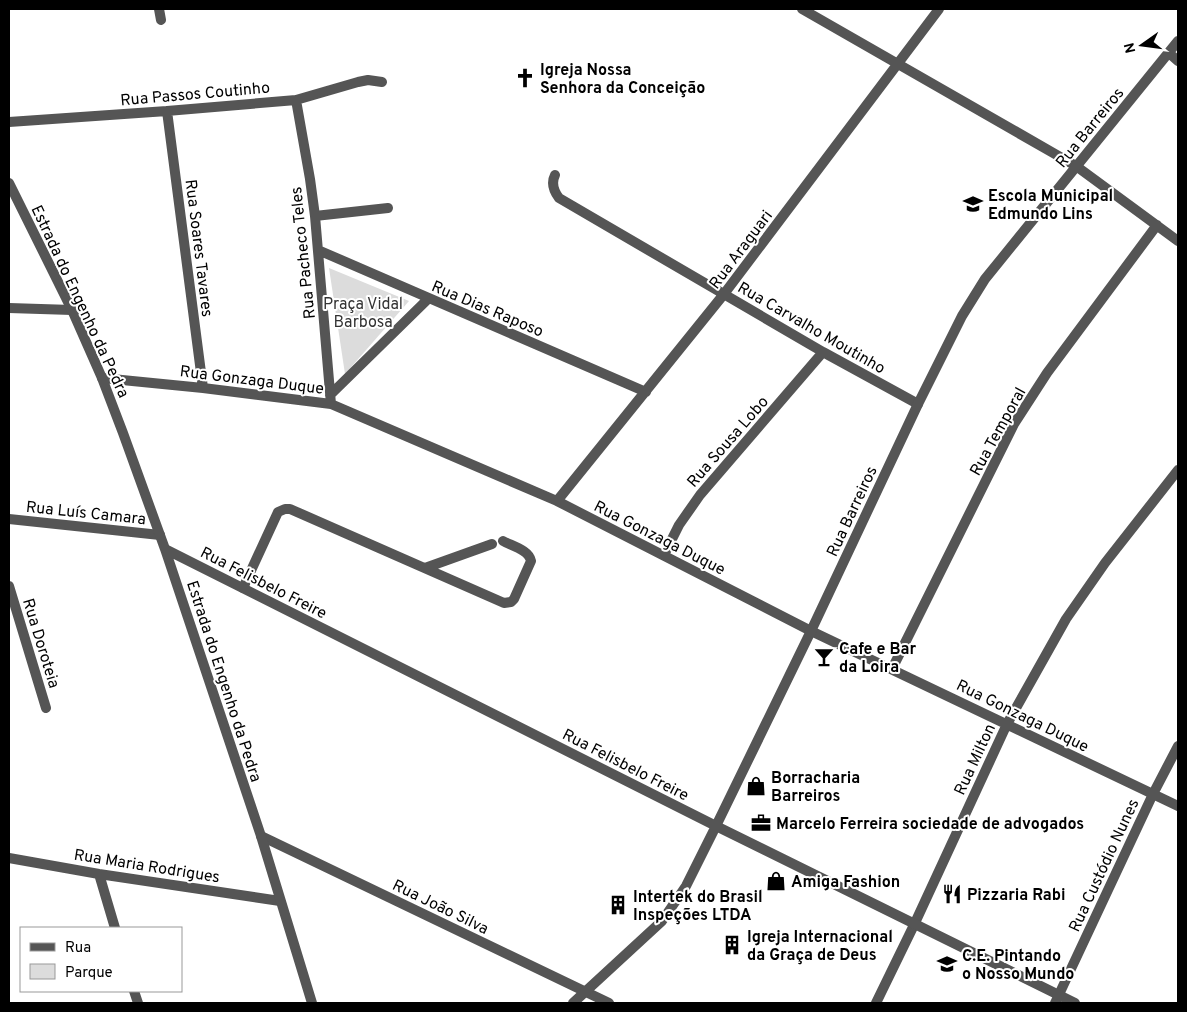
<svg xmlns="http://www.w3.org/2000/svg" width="1187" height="1012" font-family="Overpass,sans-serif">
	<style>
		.green { fill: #dcdcdc }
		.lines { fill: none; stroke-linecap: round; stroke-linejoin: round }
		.minor { stroke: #555; stroke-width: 10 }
		.tertiary { stroke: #555; stroke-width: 10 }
		.labels { text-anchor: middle; stroke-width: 4; stroke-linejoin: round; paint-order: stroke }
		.poi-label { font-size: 16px; font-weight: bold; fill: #000; stroke: #fff; text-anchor: start }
		.street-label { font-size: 16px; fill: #000; stroke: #fff }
		.park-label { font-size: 16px; fill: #333; stroke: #fff }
	</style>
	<rect width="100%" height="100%" fill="#fff"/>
	<path class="green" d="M329,268L409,301L345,374Z"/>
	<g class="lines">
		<path class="minor" d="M159,9L161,20
			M802,9L1076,166L1178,241
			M296,100L310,179L315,216L331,404
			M167,111L203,388
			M9,122L167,111L296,100L358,82L368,80L382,82
			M555,175C551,183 553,190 559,198L823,352L918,404
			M315,216L388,208
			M318,250L646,392
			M9,308L72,310
			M102,378L203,388L331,404L557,501L811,631L1178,806
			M330,395L428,299
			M557,501L724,294L939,9
			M9,519L160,535
			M664,555L679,525L700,495L823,352
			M425,568L492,544
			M9,586L46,708
			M243,588L278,512L285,509H290L504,603L511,602L514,599L531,561C529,550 512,546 503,541
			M892,669L1014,424L1047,373L1157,225
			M261,836L609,1003
			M9,858L99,874L280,901
			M99,874L115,928
			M134,991L138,1003
			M876,1003L914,925L1007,724L1066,619L1105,563L1178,470
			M1055,1003L1153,794L1178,746"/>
		<path class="tertiary" d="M1169,53L1178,61
			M9,183L72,310L102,378L123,433L165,549L261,836L312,1003
			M165,549L716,826L1075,1003
			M573,1003L662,921L686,886L716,826L811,631L918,404L962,316L985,279L1178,41"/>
	</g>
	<defs>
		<symbol id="church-bare" viewBox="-9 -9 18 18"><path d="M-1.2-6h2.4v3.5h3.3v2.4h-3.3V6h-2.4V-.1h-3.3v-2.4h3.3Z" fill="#000" stroke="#fff" stroke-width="2.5" paint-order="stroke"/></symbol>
		<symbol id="school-bare" viewBox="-9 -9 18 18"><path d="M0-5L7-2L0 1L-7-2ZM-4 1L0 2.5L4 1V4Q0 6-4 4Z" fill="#000" stroke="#fff" stroke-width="2.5" paint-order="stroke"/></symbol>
		<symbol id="bar-bare" viewBox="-9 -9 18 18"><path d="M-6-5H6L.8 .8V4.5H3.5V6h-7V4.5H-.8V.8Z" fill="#000" stroke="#fff" stroke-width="2.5" paint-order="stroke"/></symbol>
		<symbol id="shop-bare" viewBox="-9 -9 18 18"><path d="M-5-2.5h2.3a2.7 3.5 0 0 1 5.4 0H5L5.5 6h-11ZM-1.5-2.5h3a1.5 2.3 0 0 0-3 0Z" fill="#000" stroke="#fff" stroke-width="2.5" paint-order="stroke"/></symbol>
		<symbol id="office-bare" viewBox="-9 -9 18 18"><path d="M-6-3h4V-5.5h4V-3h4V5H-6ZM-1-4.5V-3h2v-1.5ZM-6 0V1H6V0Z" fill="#000" stroke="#fff" stroke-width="2.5" paint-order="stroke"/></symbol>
		<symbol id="restaurant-bare" viewBox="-9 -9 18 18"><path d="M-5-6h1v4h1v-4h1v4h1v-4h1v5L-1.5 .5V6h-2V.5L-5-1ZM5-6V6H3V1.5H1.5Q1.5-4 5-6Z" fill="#000" stroke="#fff" stroke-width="2.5" paint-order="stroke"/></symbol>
		<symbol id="building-bare" viewBox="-9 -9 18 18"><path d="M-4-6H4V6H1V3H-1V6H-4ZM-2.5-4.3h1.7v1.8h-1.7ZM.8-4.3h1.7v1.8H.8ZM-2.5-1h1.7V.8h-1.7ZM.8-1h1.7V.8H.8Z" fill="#000" stroke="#fff" stroke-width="2.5" paint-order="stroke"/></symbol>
	</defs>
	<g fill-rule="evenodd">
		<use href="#church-bare" x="511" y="64" width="28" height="28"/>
		<use href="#school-bare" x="959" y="190" width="28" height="28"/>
		<use href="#bar-bare" x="810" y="643" width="28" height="28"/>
		<use href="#shop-bare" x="742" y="772" width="28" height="28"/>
		<use href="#office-bare" x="747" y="809" width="28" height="28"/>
		<use href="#shop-bare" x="762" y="867" width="28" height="28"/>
		<use href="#restaurant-bare" x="938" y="880" width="28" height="28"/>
		<use href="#building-bare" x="604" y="891" width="28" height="28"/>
		<use href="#building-bare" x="718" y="931" width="28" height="28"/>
		<use href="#school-bare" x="933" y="950" width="28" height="28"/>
	</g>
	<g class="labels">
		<g class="poi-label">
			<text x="540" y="75">Igreja Nossa<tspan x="540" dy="18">Senhora da Conceição</tspan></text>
			<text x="988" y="201">Escola Municipal<tspan x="988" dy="18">Edmundo Lins</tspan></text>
			<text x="839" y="654">Cafe e Bar<tspan x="839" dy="18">da Loira</tspan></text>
			<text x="771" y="783">Borracharia<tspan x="771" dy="18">Barreiros</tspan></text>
			<text x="776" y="829">Marcelo Ferreira sociedade de advogados</text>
			<text x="791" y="887">Amiga Fashion</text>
			<text x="967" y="900">Pizzaria Rabi</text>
			<text x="633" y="902">Intertek do Brasil<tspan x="633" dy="18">Inspeções LTDA</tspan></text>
			<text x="747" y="942">Igreja Internacional<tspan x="747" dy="18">da Graça de Deus</tspan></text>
			<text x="962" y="961">C.E. Pintando<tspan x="962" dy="18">o Nosso Mundo</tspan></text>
		</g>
		<g class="street-label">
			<text transform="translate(195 93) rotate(-5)" y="6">Rua Passos Coutinho</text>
			<text transform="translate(1089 127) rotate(-51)" y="6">Rua Barreiros</text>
			<text transform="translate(200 248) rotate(83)" y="6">Rua Soares Tavares</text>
			<text transform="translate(740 249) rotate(-53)" y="6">Rua Araguari</text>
			<text transform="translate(302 253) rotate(-96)" y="6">Rua Pacheco Teles</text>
			<text transform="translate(81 301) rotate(65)" y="6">Estrada do Engenho da Pedra</text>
			<text transform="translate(488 308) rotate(23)" y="6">Rua Dias Raposo</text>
			<text transform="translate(812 327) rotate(30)" y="6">Rua Carvalho Moutinho</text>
			<text transform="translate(252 379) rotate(7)" y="6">Rua Gonzaga Duque</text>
			<text transform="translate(997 431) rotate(-61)" y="6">Rua Temporal</text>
			<text transform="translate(727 441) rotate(-49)" y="6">Rua Sousa Lobo</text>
			<text transform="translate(851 511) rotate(-65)" y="6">Rua Barreiros</text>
			<text transform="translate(86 512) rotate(6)" y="6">Rua Luís Camara</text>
			<text transform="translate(660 537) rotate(27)" y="6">Rua Gonzaga Duque</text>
			<text transform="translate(264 582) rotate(27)" y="6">Rua Felisbelo Freire</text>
			<text transform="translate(42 643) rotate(73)" y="6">Rua Doroteia</text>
			<text transform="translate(225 681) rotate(72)" y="6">Estrada do Engenho da Pedra</text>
			<text transform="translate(1023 715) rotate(26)" y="6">Rua Gonzaga Duque</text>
			<text transform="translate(974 759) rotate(-65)" y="6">Rua Milton</text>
			<text transform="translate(626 764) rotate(27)" y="6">Rua Felisbelo Freire</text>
			<text transform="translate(147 865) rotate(9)" y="6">Rua Maria Rodrigues</text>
			<text transform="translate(1103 865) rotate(-65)" y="6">Rua Custódio Nunes</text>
			<text transform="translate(441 906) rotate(26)" y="6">Rua João Silva</text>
		</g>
		<g class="park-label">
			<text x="363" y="309">Praça Vidal<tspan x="363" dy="18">Barbosa</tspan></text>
		</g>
	</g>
	<rect width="1187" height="1012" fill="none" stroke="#000000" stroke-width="20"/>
	<rect x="20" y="927" width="162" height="65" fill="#ffffff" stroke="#999999"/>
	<rect x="30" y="943" width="25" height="8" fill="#555555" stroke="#999999"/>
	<text x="65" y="952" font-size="15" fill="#000000">Rua</text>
	<rect x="30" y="964" width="25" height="15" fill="#dcdcdc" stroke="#999999"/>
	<text x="65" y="977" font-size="15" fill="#000000">Parque</text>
	<g transform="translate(1142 45) rotate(256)" stroke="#ffffff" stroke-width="4" paint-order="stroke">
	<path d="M0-4L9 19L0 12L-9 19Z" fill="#000000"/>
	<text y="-8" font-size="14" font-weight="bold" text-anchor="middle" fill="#000000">N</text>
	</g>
</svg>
